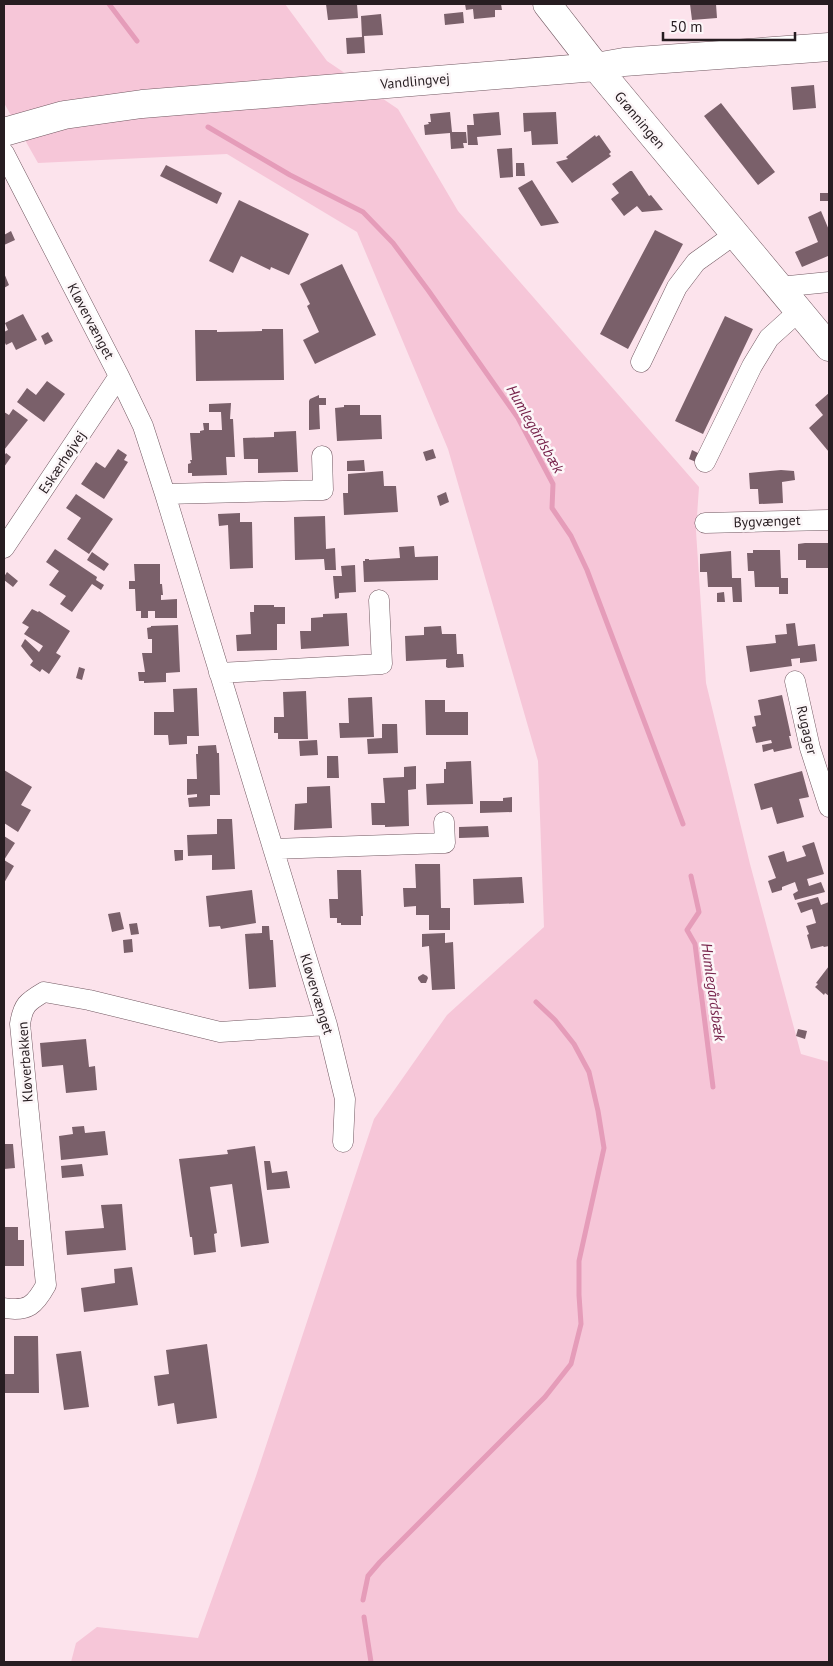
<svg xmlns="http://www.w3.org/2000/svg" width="833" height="1666" font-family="'PT Sans',sans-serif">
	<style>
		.green { fill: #f6c6d8 }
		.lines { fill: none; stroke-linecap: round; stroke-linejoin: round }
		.stream { stroke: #e59cb9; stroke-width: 5 }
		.building { fill: #7a606a }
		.street-casing { stroke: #725962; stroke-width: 21 }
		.secondary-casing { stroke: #725962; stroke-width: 29 }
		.street { stroke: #fff; stroke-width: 20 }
		.secondary { stroke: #fff; stroke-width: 28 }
		.labels { text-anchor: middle; stroke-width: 5; stroke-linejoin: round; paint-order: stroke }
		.street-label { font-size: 14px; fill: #271d21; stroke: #fcf6f8 }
		.water-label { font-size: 15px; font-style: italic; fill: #77244c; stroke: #fcf6f8 }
	</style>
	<rect width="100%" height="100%" fill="#fce3ec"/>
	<path class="green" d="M4,4H285L327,61L398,109L458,211L699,487L696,531L706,683L750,864L801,1054L829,1062V1662H71L76,1643L97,1627L198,1638L256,1476L374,1119L447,1015L544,927L538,761L448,449L357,232L227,154L38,163L4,103Z"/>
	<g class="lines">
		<path class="stream" d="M109,4L137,41
			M208,127L290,175L363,212L393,243L428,290L518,418L553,484L552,508L571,536L587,570L683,824
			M691,876L699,912L687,930L695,944L713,1087
			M363,1600L368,1576L380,1562L545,1397L571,1364L581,1324L579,1295V1261L604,1148L598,1111L589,1072L574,1044L555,1020L536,1002
			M364,1617L371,1662"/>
	</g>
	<path class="building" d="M326,4H357L358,18L328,20Z
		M465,4H501L502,10H495V17L474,19L473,9L466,10Z
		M690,4H716L717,18L692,20Z
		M463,12L464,23L445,25L444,14Z
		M381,14L383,35L364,36L365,53L347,54L346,38L362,37L361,16Z
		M814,85L816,108L793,110L791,87Z
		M721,103L775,172L758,185L704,116Z
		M450,112L452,132H466L467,143H463L464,148L451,149L450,133L425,135L424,125L429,124L428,122H431L430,114Z
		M499,112L501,135L477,137L478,145H468L467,125H474L473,114Z
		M556,112L558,144L532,145L531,131L524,132L523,113Z
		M595,135L596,137L599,135L611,152L609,154L611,156L572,183L556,162L568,159L566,157Z
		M512,148L513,177L500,178L497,149Z
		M516,163H524L525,176H516Z
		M166,165L222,193L217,204L160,176Z
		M630,171H632L649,196L651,195L663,210L642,212L637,206L624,216L611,199L619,193L612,184Z
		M532,180L559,223L541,226L518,188Z
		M820,193H829V201H820Z
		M239,200L309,234L289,275L271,267L270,270L241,256L233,273L209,261Z
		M821,211L829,230V259L828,256L802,267L795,252L818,242L808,217Z
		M655,230L683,244L628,349L600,334Z
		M11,231L15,240L4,245V235Z
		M342,264L376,335L315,364L303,340L319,332L307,306L310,304L300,284Z
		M4,273L9,285L4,288Z
		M23,314L37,340L16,350L12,342L6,345L4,341V332L8,330L5,323Z
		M725,316L753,329L703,434L675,421Z
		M262,329H283L284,380L196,381L195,330H217V332L262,331Z
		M48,332L53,341L45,345L41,336Z
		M47,381L65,394L44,422L17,402L27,388L36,395Z
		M829,393V452L809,428L823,415L815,405Z
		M319,395V398H326V405H319L320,429L309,430V401L310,399Z
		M231,403L230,419H233L235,457H226L227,475L192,476V473H188V464L191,463L190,460H192L190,433H200V431L204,430L203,423H209V430H222L221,412H209V404Z
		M344,405H360V415H381L382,439L337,441L335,408L344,407Z
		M13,409L28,420L4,450V412L9,415Z
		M296,431L298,472L258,473V459H244L243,438L274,437V432Z
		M118,449L127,455L124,460L128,462L104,499L81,484L96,462L105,468Z
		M433,449L436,458L426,461L423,452Z
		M692,450L700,454L696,462L689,459Z
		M6,453L11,457L4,467V456Z
		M364,460L365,471H347V461Z
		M781,470L794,471L795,480L782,482L783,503L759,504L758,489H750L749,473Z
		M383,471L384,486H396L398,512L344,515L343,493H348V474Z
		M446,492L449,502L440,506L437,496Z
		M76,494L113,519L89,554L67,539L81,518L66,508Z
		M240,513V522H252L253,568L230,569L228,525L219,526L218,514Z
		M325,516L326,549L335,548L336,570H325L324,559L295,560L294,517Z
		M805,543H829V568H806V560H798V544Z
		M414,546L415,557L438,556V580L364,582L363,561H365V559H369V560L400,558L399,547Z
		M55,549L97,577L96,580L104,585L101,590L92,584L72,612L60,604L66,596L49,585L59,571L46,562Z
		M753,550H780L781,578H788V594H779V587H755L754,571H748L747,553H753Z
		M731,551L732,578H741L742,602H733L732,587H708L707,572H700V554Z
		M92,552L109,564L104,571L87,560Z
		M134,564H160V584H162L163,595H161V600L177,599V618H155V611H148V618H141V611H136L135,589H129V581H135Z
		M355,565L356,592L339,593V598L335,599L333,576H342L341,566Z
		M7,572L18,581L13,587L4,580V577Z
		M724,592L725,602H717V593Z
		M254,605H274V607H285V624H277V650L237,651L236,635L251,634L250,612H254Z
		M32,609L38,612L39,611L70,631L56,653L61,656L49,674L42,669L40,672L30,665L33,661L21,646L25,639L39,652L43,646L24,634L29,627L22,623Z
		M347,613L349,646L301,649L300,631H311V618L323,617V614Z
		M795,623L798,646L815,644L817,661L800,663V658L791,659L792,666L750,672L746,646L776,643L775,635L787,634L786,624Z
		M178,625L180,672L166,673V682L144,683V681H139L138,672H145L142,653H152V639H148L147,628L151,627V626Z
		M441,626L442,634H456L457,654H463L464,667L448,668L446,667V660L447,659L406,661L405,636L424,635V627Z
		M79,667L85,669L82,680L76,678Z
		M197,688L199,736H187V744L169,745L168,735H154V712H174L173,689Z
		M306,691L308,739H278V733H274V717H284L283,692Z
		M782,695L791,736H789L792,748L774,752L773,749L763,752L762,745L772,743L771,740L756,743L752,727L756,726L754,716L761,715L758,700Z
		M372,697L374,737L340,738L339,723H349L348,698Z
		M425,700H445V712H468V735H426Z
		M382,724H397L398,753L368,754L367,739L382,738Z
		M317,740L318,755L300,756L299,741Z
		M216,745L217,753H219L220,795H210V806L189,807L188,798L197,797V794L187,795V779H197L196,754H198V746Z
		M327,756H338L339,778H327Z
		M471,761L473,804L427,805L426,784L444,783V769H446V762Z
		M416,766V789L408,790L409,826L385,827V825H372L371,803H385L383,778L404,777V767Z
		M4,770L32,787L21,805L31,810L18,832L4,823Z
		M802,771L809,797L799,799L804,817L777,824L772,807L761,810L754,784Z
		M330,786L332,828L294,830L295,804L307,803V787Z
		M512,797V812L480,813V801H503V798Z
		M217,819H232L235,869L212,870V855L188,856L187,835L217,834Z
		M488,826L489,837L459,838V827Z
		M4,836L15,843L4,860L14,866L4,883Z
		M814,842L824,874L807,879L809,886L821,882L825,892L795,900L793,894L798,891L795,882L782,887V890L772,893L768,881L776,878L768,856L784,851L787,862L806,856L802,846Z
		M174,850H183V860L175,861Z
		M415,864H440L441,908H450V930H429V915H416V906L404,907L403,888H416Z
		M337,870H361L363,916H361V925H341V923H337V918H330L329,899H338Z
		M522,877L524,903L474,905L473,879Z
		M252,890L256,923L221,929L220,926L209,927L206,896Z
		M818,897L821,905L829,902V946L824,947L823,946L811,949L807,935L809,934L806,926L816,923L812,909L801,913L797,903Z
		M120,912L124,929L112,932L108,914Z
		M137,923L139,934L131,935L129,924Z
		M262,926H269L270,940H273L276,987L249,989L245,934L262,933Z
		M445,933V943L453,942L455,989L432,990L429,946L422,947V934Z
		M132,939L133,952L124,953L123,940Z
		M829,966V996L825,993L824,995L815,987L818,984L816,983Z
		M423,974L427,976L428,978L426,983H421L418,979V977Z
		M798,1029L807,1031L805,1039L796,1036Z
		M86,1039L89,1067L95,1066L97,1090L66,1093L63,1065L42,1067L40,1043Z
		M84,1126L85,1133L105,1131L108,1155L61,1160L59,1136L73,1134L72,1127Z
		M4,1144H13L15,1168L4,1169Z
		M255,1146L269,1243L241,1247L232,1184L210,1187L217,1233L214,1234L216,1252L194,1255L192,1237H190L179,1159L228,1154L227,1150Z
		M264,1161H270L272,1173L287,1171L290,1188L267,1190Z
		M82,1164L84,1176L62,1178L61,1166Z
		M122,1204L126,1250L67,1255L65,1231L104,1228L101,1205Z
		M4,1227H18V1240H24V1266H4Z
		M132,1267L138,1305L84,1312L81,1288L115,1283L114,1269Z
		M14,1336H38L39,1393H4V1374H14Z
		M207,1344L217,1418L177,1424L174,1403L158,1406L154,1376L169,1374L166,1350Z
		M81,1351L89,1407L64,1410L56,1354Z"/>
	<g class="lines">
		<defs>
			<path id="street" d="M4,153L119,376L143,426L165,494L327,1025L345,1099L343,1142
				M779,287L829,282
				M641,362L677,287L696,262L735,234
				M705,462L752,366L769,338L799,311
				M165,494L323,490L322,456
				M705,523L829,520
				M4,548L119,376
				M219,673L382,664L379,600
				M795,681L810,748L829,807
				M273,849L445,843L444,822
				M4,1308C28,1312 35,1305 46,1285L20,1024C23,1005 27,1002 44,992L89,1000L220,1032L327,1025"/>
			<path id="secondary" d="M547,4L596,67L829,347
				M4,132L64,115L142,104L596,67L624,62L829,47"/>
		</defs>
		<use href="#street" class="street-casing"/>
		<use href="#secondary" class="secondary-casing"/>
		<use href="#street" class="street"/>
		<use href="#secondary" class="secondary"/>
	</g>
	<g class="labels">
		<g class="street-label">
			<text transform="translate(415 81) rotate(-5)" y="5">Vandlingvej</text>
			<text transform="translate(640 120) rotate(50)" y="5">Grønningen</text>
			<text transform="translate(91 321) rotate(62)" y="5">Kløvervænget</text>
			<text transform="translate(62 462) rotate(-56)" y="5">Eskærhøjvej</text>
			<text transform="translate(767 521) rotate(-2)" y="5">Bygvænget</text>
			<text transform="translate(807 730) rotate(77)" y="5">Rugager</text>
			<text transform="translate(317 994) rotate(73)" y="5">Kløvervænget</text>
			<text transform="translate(25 1062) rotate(-94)" y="5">Kløverbakken</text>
		</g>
		<g class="water-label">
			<text transform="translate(535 429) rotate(60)" y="5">Humlegårdsbæk</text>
			<text transform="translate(713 992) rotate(82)" y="5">Humlegårdsbæk</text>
		</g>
	</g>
	<rect width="833" height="1666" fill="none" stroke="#271d21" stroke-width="10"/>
	<path d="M663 32v8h132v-8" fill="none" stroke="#271d21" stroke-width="2.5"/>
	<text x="670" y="32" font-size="15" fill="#271d21" stroke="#fcf6f8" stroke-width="4" paint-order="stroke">50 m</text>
</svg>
